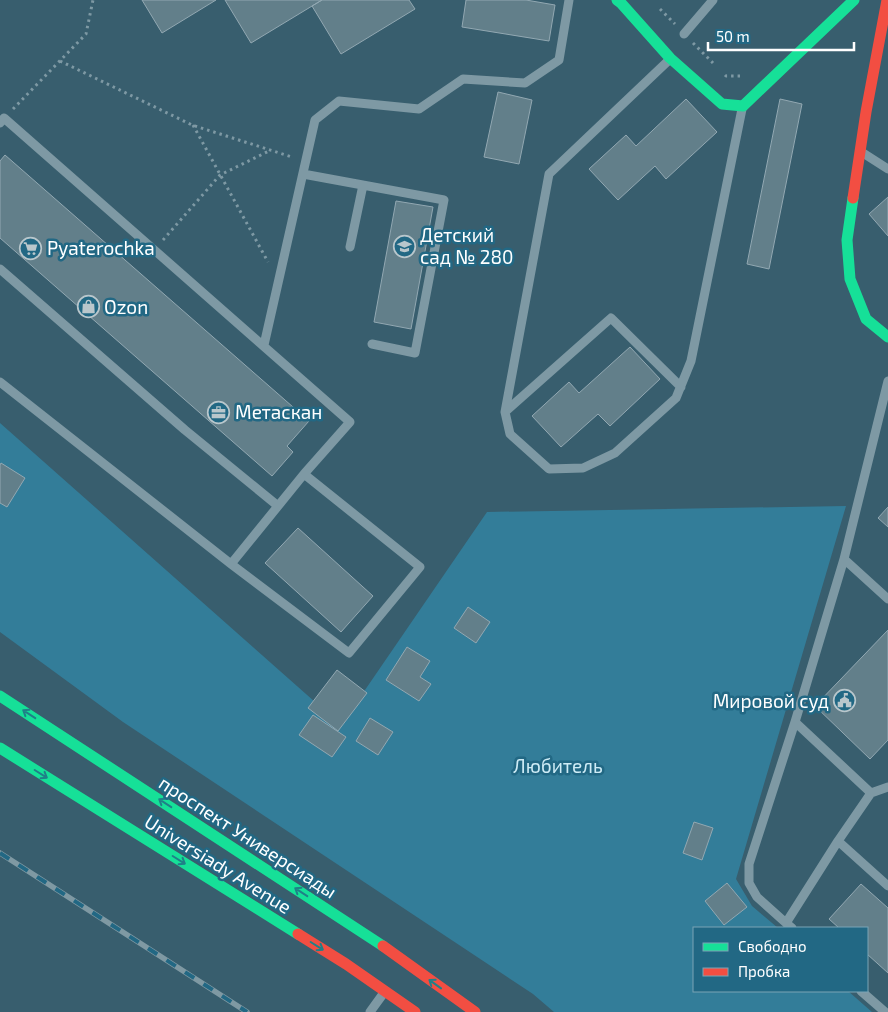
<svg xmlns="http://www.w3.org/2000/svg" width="888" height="1012" font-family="'Exo 2',sans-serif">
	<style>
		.green { fill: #337d99 }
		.building { fill: #627f8a; stroke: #92a8b2 }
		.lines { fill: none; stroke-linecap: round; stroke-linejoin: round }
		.path { stroke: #7e99a4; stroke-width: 3; stroke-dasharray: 2.5 4; stroke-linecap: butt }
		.lane { stroke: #7e99a4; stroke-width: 9 }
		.fast { stroke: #16e098; stroke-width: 11 }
		.jam { stroke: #f24e42; stroke-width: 11 }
		.rail-casing { stroke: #7f99a3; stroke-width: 5.5 }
		.rail { stroke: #226884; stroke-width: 4; stroke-dasharray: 11; stroke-linecap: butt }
		.oneway { stroke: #208088 }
		.labels { text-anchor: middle; stroke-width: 5; stroke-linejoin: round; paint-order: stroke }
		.poi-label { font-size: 19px; fill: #fff; stroke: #226884; text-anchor: start }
		.park-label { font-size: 19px; fill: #ceecf6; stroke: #226884 }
		.street-label { font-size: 19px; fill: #fff; stroke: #226884 }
	</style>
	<rect width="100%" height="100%" fill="#385e6e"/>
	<path class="green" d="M0,423L341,725L487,512L846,506L736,879L752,906L778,928H694V991H848L872,1012H554L533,994L123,722L0,632Z"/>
	<path class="building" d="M142,0H216L162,33Z
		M225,0H322L251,43Z
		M322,0H409L415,9L341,54L312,6Z
		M466,0H526L555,5L549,41L462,27Z
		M498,92L532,100L519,164L484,157Z
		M686,99L717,132L666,179L655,166L618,200L589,169L626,135L636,146Z
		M780,99L802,104L769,269L747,264Z
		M5,155L309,421L287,446L293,452L272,476L0,238V161Z
		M888,197V236L869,214Z
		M396,201L433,207L411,329L374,322Z
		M630,347L660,379L610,426L598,414L561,447L532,416L569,382L579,393Z
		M1,463L25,478L7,507L0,503V465Z
		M888,507V527L878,518Z
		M298,528L373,596L341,632L265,563Z
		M468,607L490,622L476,643L454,628Z
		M888,630V740L870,759L815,706Z
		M407,647L430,661L420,677L431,684L419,701L386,680Z
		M337,670L367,693L338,731L308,708Z
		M313,715L346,737L332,757L299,735Z
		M370,718L393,732L378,755L356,741Z
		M694,822L713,828L702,860L683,853Z
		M727,883L747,907L724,925L705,901Z
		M861,884L888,908V973L867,954V928H839L829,919Z"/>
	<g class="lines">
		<path class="path" d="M660,9L675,24
			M693,43L713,63
			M60,61L192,125L292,157
			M725,75L726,76H740
			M13,109L86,34L93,0
			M193,125L268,262
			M163,240L220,175L271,150"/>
		<path class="lane" d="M684,34L713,0
			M668,61L549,174L505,412L510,434L549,469L583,468L615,453L676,398L691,361L742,109
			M0,123L4,118L350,422L304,474
			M863,153L888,169
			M303,174L444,200L415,353L372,344
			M350,247L363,185
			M0,269L185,430L278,506
			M264,345L315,120L339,101L419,109L463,79L525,83L559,60L569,0
			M0,382L231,564L349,653L420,567L304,474L231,564
			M505,412L611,318L681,387
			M844,559L888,599
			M795,722L871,793L888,787
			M838,841L871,793
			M786,923L757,897L749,883V864L795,722L844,559L888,381
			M792,928L786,923L838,841L888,886
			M861,991L885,1012
			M370,1012L383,994"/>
		<path class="fast" d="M617,0L621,3L670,58L722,104L743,106L854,0
			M853,198L847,240L850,279L866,319L888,337
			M0,696L383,946
			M0,748L298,934"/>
		<path class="jam" d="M853,198L866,112L887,0
			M298,934L346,964L415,1012
			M383,946L475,1012"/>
		<defs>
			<path id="rail" d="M0,853L247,1012"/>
		</defs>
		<use href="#rail" class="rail-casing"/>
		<use href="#rail" class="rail"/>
	</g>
	<defs><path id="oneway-shaft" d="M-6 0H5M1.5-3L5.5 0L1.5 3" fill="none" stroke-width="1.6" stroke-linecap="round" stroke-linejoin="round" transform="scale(1.25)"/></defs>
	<g class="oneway">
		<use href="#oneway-shaft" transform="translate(29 714) rotate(-147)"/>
		<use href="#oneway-shaft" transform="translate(41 774) rotate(32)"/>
		<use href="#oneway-shaft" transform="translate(165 803) rotate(-147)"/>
		<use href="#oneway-shaft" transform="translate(179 860) rotate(32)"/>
		<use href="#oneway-shaft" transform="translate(301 892) rotate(-147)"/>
		<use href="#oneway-shaft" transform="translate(317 946) rotate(32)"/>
		<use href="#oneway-shaft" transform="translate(435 984) rotate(-144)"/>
	</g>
	<defs>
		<symbol id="school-ring" viewBox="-11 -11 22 22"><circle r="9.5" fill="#226884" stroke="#b9c7cc" stroke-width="1.5"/><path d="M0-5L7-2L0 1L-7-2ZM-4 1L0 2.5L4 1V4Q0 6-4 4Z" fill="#b9c7cc"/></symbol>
		<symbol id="supermarket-ring" viewBox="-11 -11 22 22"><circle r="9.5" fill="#226884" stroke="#b9c7cc" stroke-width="1.5"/><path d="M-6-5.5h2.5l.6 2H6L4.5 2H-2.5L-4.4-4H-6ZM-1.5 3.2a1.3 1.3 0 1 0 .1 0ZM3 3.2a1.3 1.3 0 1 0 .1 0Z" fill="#b9c7cc"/></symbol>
		<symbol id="shop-ring" viewBox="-11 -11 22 22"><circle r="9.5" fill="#226884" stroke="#b9c7cc" stroke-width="1.5"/><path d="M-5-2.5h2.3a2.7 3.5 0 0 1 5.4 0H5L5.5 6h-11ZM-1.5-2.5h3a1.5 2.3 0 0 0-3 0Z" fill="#b9c7cc"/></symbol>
		<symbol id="office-ring" viewBox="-11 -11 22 22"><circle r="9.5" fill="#226884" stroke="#b9c7cc" stroke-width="1.5"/><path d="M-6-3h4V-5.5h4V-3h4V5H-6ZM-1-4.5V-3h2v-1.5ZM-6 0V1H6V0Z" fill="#b9c7cc"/></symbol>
		<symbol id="civic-ring" viewBox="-11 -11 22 22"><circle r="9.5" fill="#226884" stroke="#b9c7cc" stroke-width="1.5"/><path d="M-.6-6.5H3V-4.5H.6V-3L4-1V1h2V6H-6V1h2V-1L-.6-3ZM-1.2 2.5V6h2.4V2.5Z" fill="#b9c7cc"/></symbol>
	</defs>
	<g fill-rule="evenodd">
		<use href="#school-ring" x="392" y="234" width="25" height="25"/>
		<use href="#supermarket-ring" x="18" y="236" width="25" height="25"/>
		<use href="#shop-ring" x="76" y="294" width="25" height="25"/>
		<use href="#office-ring" x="206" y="400" width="25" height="25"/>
		<use href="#civic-ring" x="832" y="688" width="25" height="25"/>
	</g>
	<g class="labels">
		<g class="poi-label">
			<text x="420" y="242">Детский<tspan x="420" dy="22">сад № 280</tspan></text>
			<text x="47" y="255">Pyaterochka</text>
			<text x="104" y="314">Ozon</text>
			<text x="235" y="419">Метаскан</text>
			<text x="829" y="708" text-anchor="end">Мировой суд</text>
		</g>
		<g class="park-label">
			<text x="558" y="773">Любитель</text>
		</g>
		<g class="street-label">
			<text transform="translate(248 837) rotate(33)" y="7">проспект Универсиады</text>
			<text transform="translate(218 864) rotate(32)" y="7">Universiady Avenue</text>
		</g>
	</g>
	<rect x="693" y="927" width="175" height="65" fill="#226884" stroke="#7aa4b5"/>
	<rect x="703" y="943" width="25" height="8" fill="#16e098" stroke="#7aa4b5"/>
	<text x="738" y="952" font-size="15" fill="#ffffff">Свободно</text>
	<rect x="703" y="968" width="25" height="8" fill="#f24e42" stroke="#7aa4b5"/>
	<text x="738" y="977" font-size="15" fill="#ffffff">Пробка</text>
	<path d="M708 42v8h146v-8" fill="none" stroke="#ffffff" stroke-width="2.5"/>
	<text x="716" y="42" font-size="15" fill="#ffffff" stroke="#226884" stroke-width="4" paint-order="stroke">50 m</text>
</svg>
